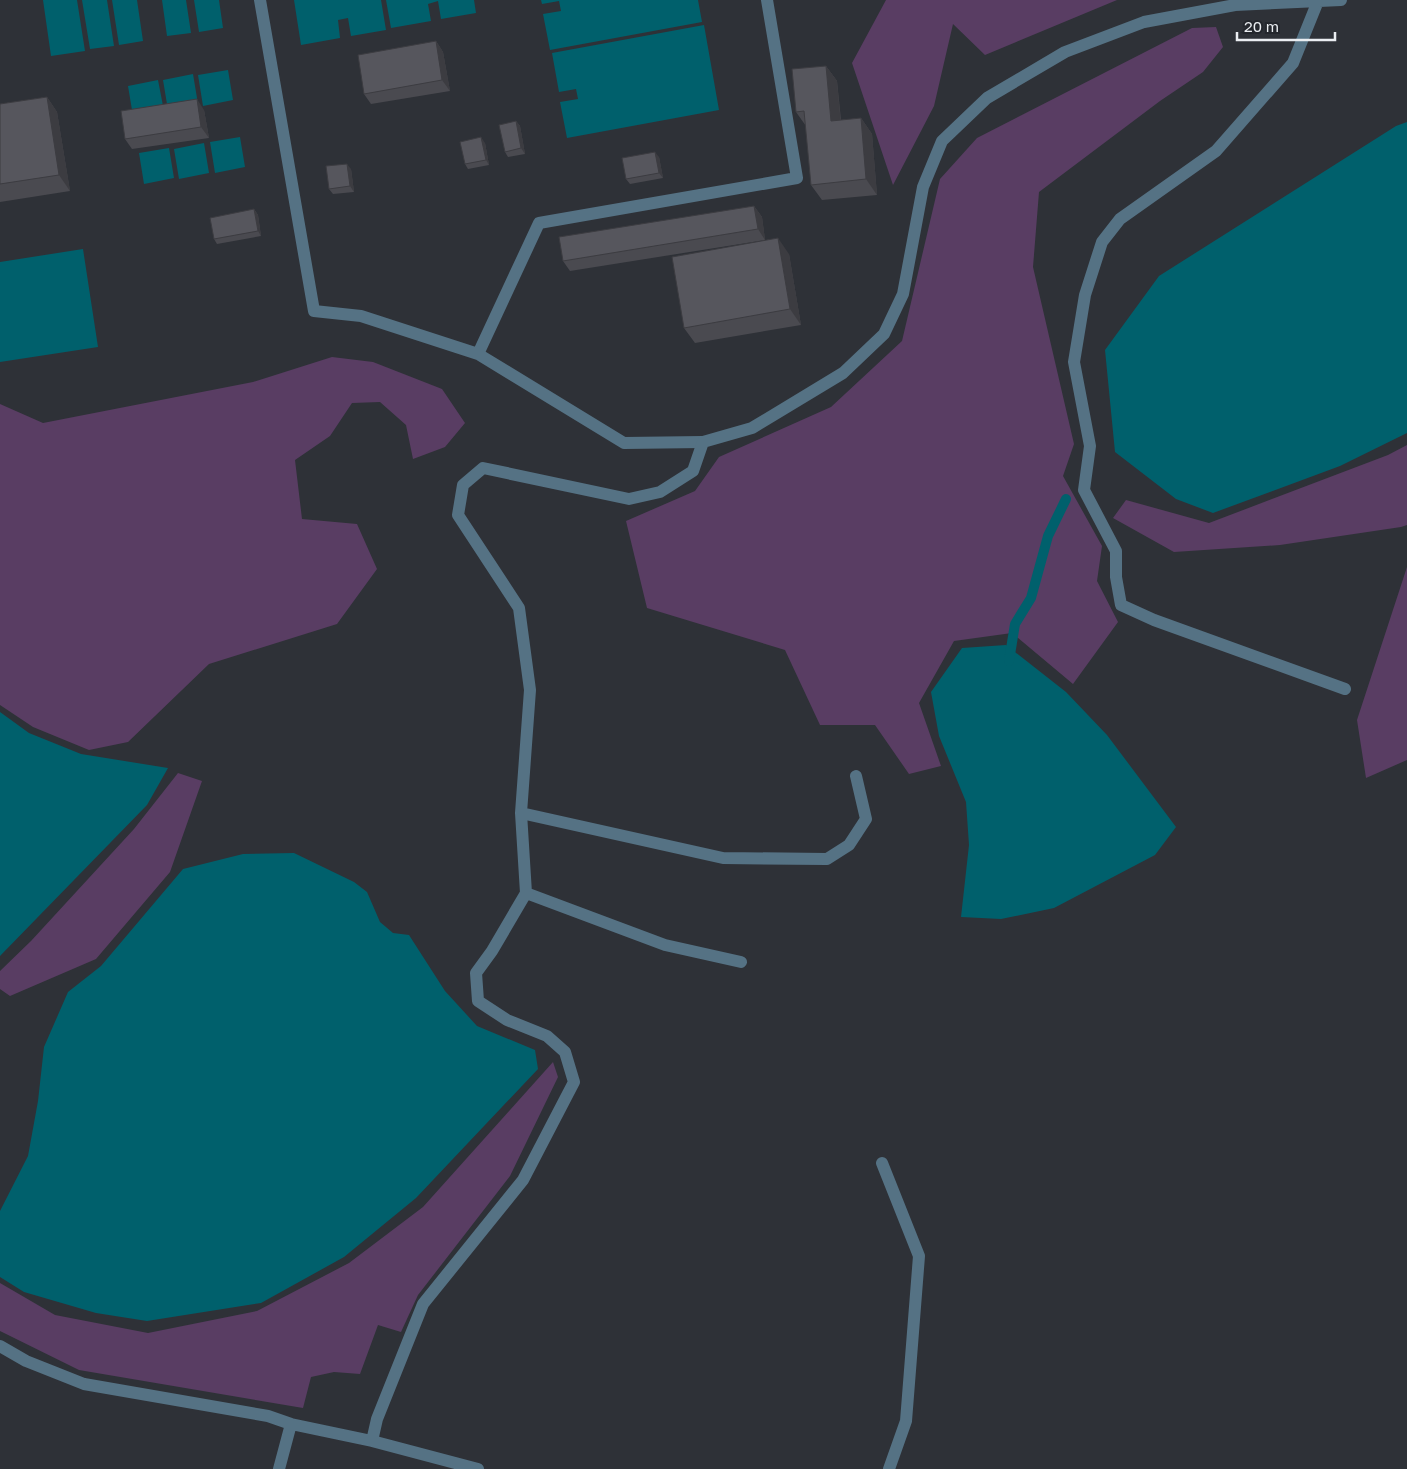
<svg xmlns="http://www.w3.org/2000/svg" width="1407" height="1469" font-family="'Golos Text',sans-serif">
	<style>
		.green { fill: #593d63 }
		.water { fill: #00606c }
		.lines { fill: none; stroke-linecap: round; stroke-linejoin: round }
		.stream { stroke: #00606c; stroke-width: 10 }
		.service { stroke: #557284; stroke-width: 12 }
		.minor { stroke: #557284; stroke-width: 12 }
		.wall { fill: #4a4a50 }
		.shaded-wall { fill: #3c3c41 }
		.building { fill: #56565d; stroke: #3c3c41 }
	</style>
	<rect width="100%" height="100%" fill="#2e3137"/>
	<path class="green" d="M886,0H1117L985,55L953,24L934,106L893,185L852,63Z
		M1216,27L1223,47L1203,72L1160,101L1039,192L1033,267L1074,444L1063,476L1102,546L1097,581L1118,622L1073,684L1012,633L954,641L919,703L941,766L909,774L875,725H820L785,650L647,608L626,521L695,491L719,457L831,407L902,341L940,179L977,138L1192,28Z
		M332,357L373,362L442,389L465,423L445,447L413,459L406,425L380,402L352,403L330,436L295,460L302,519L357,524L377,569L337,624L209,664L128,742L89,750L33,727L0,705V404L43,423L253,382Z
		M1407,445V525L1401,527L1280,545L1174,552L1113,518L1126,500L1209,523L1388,455Z
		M1407,567V760L1366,778L1357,720Z
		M178,773L202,781L170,872L96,959L10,996L0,989V971L31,941L134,829Z
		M553,1062L558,1077L510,1176L418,1295L401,1332L378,1325L360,1374L334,1372L311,1377L303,1408L79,1370L0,1331V1283L55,1315L148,1333L257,1311L349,1263L423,1207Z"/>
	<path class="water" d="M43,0H77L85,51L51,56Z
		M82,0H107L114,46L90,49Z
		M112,0H137L143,41L119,45Z
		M162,0H186L191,33L167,36Z
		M194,0H219L223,28L199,32Z
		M294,0H381L386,30L351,36L348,18L338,20L340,38L301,45Z
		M386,0H474L476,13L441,19L438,1L428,4L431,21L391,28Z
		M541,0H698L702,22L550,50L543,14L561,11L559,1L542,4Z
		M704,25L719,110L567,138L560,102L578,99L576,89L559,92L552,53Z
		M228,70L233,100L203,106L198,75Z
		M193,74L198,104L168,110L163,80Z
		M158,80L164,111L133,116L128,86Z
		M1407,122V433L1340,466L1213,513L1176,499L1115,452L1105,350L1159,276L1396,126Z
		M240,137L245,167L215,173L210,142Z
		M204,143L209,173L179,179L174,149Z
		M169,148L174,178L144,184L139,153Z
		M83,249L98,347L0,362V262Z
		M1006,645L1066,692L1107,735L1176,827L1155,855L1054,908L1001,919L961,917L969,845L966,802L939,736L931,692L962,648Z
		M0,712L29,733L81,754L168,768L147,805L0,956Z
		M294,853L354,882L367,892L380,922L393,933L409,935L445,991L477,1026L535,1050L538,1069L416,1198L344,1257L261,1303L147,1321L96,1313L24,1292L0,1277V1211L28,1156L38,1101L44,1047L68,992L101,966L183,869L243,854Z"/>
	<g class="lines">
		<path class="stream" d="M1009,661L1015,624L1031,598L1048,536L1066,499"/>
		<path class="service" d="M260,0L314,311L361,316L478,354L624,443L703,442
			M478,354L539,223L797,178L767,0
			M882,1163L919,1256L906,1421L889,1469"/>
		<path class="minor" d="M1318,1L1293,63L1216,151L1120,219L1102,242L1085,295L1074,362L1090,446L1084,490L1116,551V577L1121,605L1154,620L1345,689
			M521,813L723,858L827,859L849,845L866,819L856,776
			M526,893L665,945L741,962
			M0,1346L26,1361L84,1384L268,1416L291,1424L372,1441L478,1469
			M372,1441L377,1419L423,1304L523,1180L574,1082L565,1052L547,1036L507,1020L478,1001L476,973L492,951L526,893L521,813L530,690L519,608L458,515L463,485L483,468L629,499L660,492L693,471L703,442L752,428L843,373L884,334L903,294L923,187L942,141L987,98L1065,52L1144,22L1235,5L1341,0
			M279,1469L291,1424"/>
	</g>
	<path class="wall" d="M436,41L443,52L450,91L371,104L364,94Z
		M826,66L837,81L841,120L861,118L872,134L877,195L822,200L811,185L806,126L796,112Z
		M47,97L57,112L70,191L0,202V104Z
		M204,110L209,138L132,149L125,139Z
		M516,121L520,126L525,154L508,157L505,152Z
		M485,143L489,165L468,169L465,164Z
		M659,157L663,178L630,184L626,179Z
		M351,169L354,192L333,194L329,189Z
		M754,206L762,217L765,240L570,271L563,261Z
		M254,209L258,215L261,236L217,244L214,239Z
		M789,254L801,325L695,343L684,328Z"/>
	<path class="shaded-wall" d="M436,41L443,52L450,91L442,80Z
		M826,66L837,81L842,136L831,121Z
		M47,97L57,112L70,191L59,175Z
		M197,99L204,110L209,138L201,127Z
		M861,118L872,134L877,195L866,179Z
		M516,121L520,126L525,154L521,148Z
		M481,137L485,143L489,165L486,160Z
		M655,152L659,157L663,178L659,173Z
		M347,164L351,169L354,192L350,186Z
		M754,206L762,217L765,240L758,229Z
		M254,209L258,215L261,236L258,231Z
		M778,238L789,254L801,325L790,309Z"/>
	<path class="building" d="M436,41L442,80L364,94L358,55Z
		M826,66L831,121L861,118L866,179L811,185L804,111L796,112L792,69Z
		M47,97L59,175L0,184V104Z
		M197,99L201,127L125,139L121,111Z
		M516,121L521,148L505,152L499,125Z
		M481,137L486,160L465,164L460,142Z
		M655,152L659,173L626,179L622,158Z
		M347,164L350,186L329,189L326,166Z
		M754,206L758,229L563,261L559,237Z
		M254,209L258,231L214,239L210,218Z
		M778,238L790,309L684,328L672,257Z"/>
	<path d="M1237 32v8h98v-8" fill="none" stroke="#ebeef2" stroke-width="2.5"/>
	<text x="1244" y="32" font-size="15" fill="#ebeef2" stroke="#24272d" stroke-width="4" paint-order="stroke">20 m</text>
</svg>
